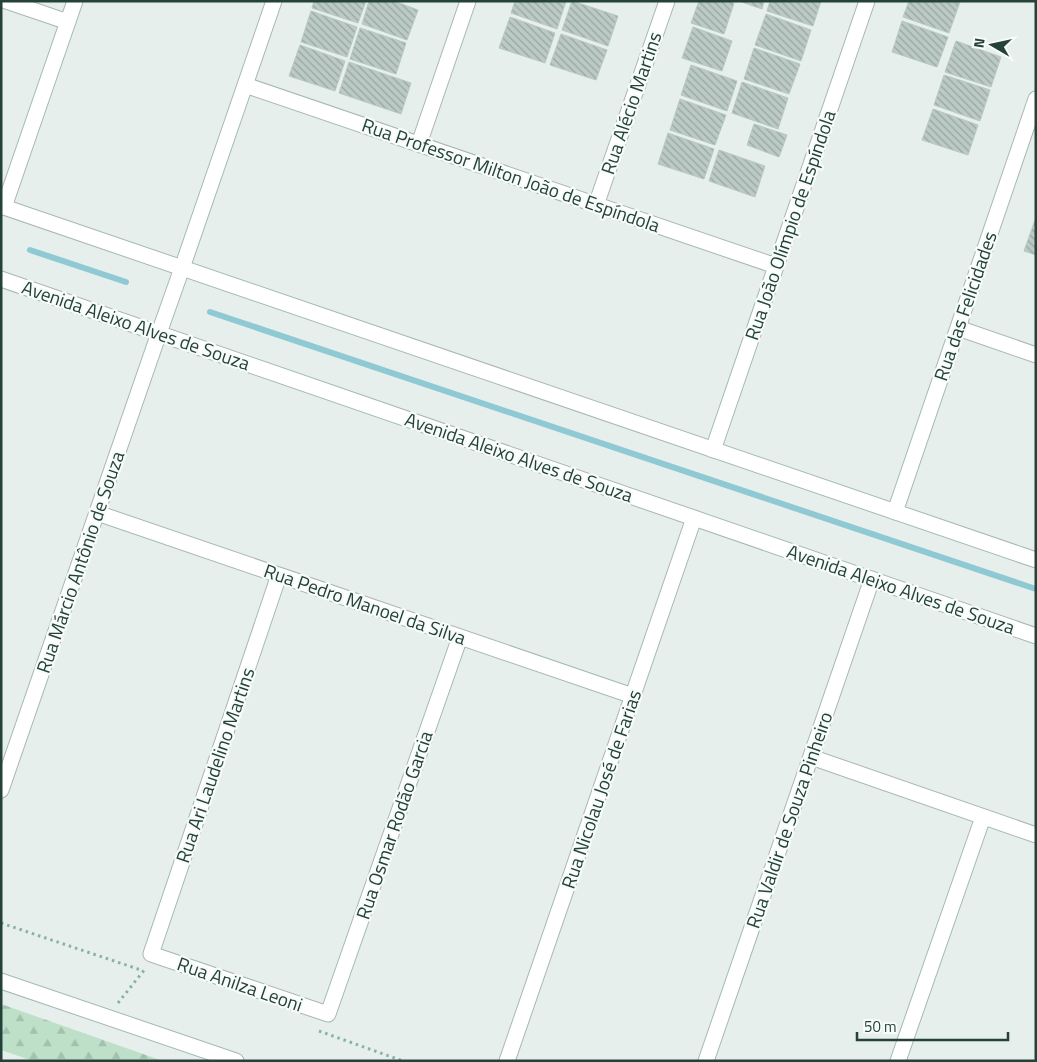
<svg xmlns="http://www.w3.org/2000/svg" width="1037" height="1062" font-family="'Titillium Web',sans-serif">
	<style>
		.forest { fill: url(#forest-firs) }
		.lines { fill: none; stroke-linecap: round; stroke-linejoin: round }
		.stream { stroke: #8ec9d4; stroke-width: 6 }
		.building { fill: url(#building-back-hatch); stroke: #b8c9c2 }
		.minor-casing { stroke: #a8b8b2; stroke-width: 17 }
		.tertiary-casing { stroke: #a8b8b2; stroke-width: 17 }
		.path { stroke: #86b3a5; stroke-width: 3; stroke-dasharray: 2.5 4; stroke-linecap: butt }
		.minor { stroke: #fff; stroke-width: 15 }
		.tertiary { stroke: #fff; stroke-width: 15 }
		.labels { text-anchor: middle; stroke-width: 4.5; stroke-linejoin: round; paint-order: stroke }
		.street-label { font-size: 19px; fill: #24423a; stroke: #f7fbf9 }
	</style>
	<defs>
		<pattern id="forest-firs" width="22" height="20" patternUnits="userSpaceOnUse" patternTransform="scale(1.25)"><rect width="22" height="20" fill="#bfe0c8"/><path d="M5 1l3.5 6h-7zM16 11l3.5 6h-7z" fill="#a4c1ad"/></pattern>
		<pattern id="building-back-hatch" width="6" height="6" patternUnits="userSpaceOnUse" patternTransform="scale(1.25)"><rect width="6" height="6" fill="#bbcac4"/><path d="M-1 5l2 2M0 0l6 6M5-1l2 2" fill="none" stroke="#98a6a0"/></pattern>
	</defs>
	<rect width="100%" height="100%" fill="#e6efeb"/>
	<path class="forest" d="M1,1004L163,1061H33L1,1050Z"/>
	<g class="lines">
		<path class="stream" d="M30,250L126,282
			M210,312L1036,589"/>
	</g>
	<path class="building" d="M314,1H366L358,23L312,8Z
		M369,1H394L418,10L407,40L362,24Z
		M515,1H566L557,29L511,13Z
		M572,1L618,16L608,46L562,30Z
		M699,1H728L734,3L724,34L691,23Z
		M739,1H764L762,9Z
		M770,1H821L813,26L767,11Z
		M909,1L960,2L949,33L903,17Z
		M311,11L357,27L347,57L301,42Z
		M766,14L811,30L801,61L755,45Z
		M510,17L555,33L545,63L499,48Z
		M902,21L948,37L937,67L892,52Z
		M693,27L732,41L722,71L682,58Z
		M360,28L406,43L396,74L350,59Z
		M561,34L607,50L596,80L550,65Z
		M956,41L1001,57L991,87L945,72Z
		M300,45L345,61L335,91L289,76Z
		M754,48L800,64L789,94L744,79Z
		M349,62L411,83L401,114L339,93Z
		M691,65L737,81L727,111L681,95Z
		M944,75L990,90L980,121L934,105Z
		M742,82L788,98L778,129L732,113Z
		M680,99L726,115L715,145L670,130Z
		M933,109L978,125L968,155L922,140Z
		M754,124L787,135L779,157L747,145Z
		M668,133L714,149L704,179L658,164Z
		M719,150L765,166L755,197L709,181Z
		M1035,220H1036V255L1024,251Z"/>
	<g class="lines">
		<defs>
			<path id="minor" d="M6,1L68,22
				M245,85L776,266
				M419,144L468,1
				M596,205L667,1
				M4,207L75,1
				M182,268L274,1
				M958,328L1036,355
				M713,450L867,1
				M895,512L1036,99
				M97,513L633,696
				M279,575L151,954L328,1014L460,637
				M811,757L1036,835
				M1,790L159,333
				M1,981L236,1061
				M507,1061L694,518
				M706,1061L872,579
				M898,1061L983,817"/>
			<path id="tertiary" d="M1,206L1036,560
				M1,279L1036,636
				M159,333L182,268"/>
		</defs>
		<use href="#minor" class="minor-casing"/>
		<use href="#tertiary" class="tertiary-casing"/>
		<path class="path" d="M1,923L141,970
			M118,1003L145,969
			M319,1031L403,1061"/>
		<use href="#minor" class="minor"/>
		<use href="#tertiary" class="tertiary"/>
	</g>
	<g class="labels">
		<g class="street-label">
			<text transform="translate(631 103) rotate(-71)" y="7">Rua Alécio Martins</text>
			<text transform="translate(511 175) rotate(19)" y="7">Rua Professor Milton João de Espíndola</text>
			<text transform="translate(790 225) rotate(-71)" y="7">Rua João Olímpio de Espíndola</text>
			<text transform="translate(965 306) rotate(-71)" y="7">Rua das Felicidades</text>
			<text transform="translate(136 325) rotate(19)" y="7">Avenida Aleixo Alves de Souza</text>
			<text transform="translate(519 457) rotate(19)" y="7">Avenida Aleixo Alves de Souza</text>
			<text transform="translate(80 562) rotate(-71)" y="7">Rua Márcio Antônio de Souza</text>
			<text transform="translate(901 589) rotate(19)" y="7">Avenida Aleixo Alves de Souza</text>
			<text transform="translate(365 604) rotate(19)" y="7">Rua Pedro Manoel da Silva</text>
			<text transform="translate(215 765) rotate(-71)" y="7">Rua Ari Laudelino Martins</text>
			<text transform="translate(601 789) rotate(-71)" y="7">Rua Nicolau José de Farias</text>
			<text transform="translate(789 820) rotate(-71)" y="7">Rua Valdir de Souza Pinheiro</text>
			<text transform="translate(394 825) rotate(-71)" y="7">Rua Osmar Rodão Garcia</text>
			<text transform="translate(240 984) rotate(19)" y="7">Rua Anilza Leoni</text>
		</g>
	</g>
	<rect width="1037" height="1062" fill="none" stroke="#24423a" stroke-width="5"/>
	<g transform="translate(992 45) rotate(279)" stroke="#f7fbf9" stroke-width="4" paint-order="stroke">
	<path d="M0-4L9 19L0 12L-9 19Z" fill="#24423a"/>
	<text y="-8" font-size="14" font-weight="bold" text-anchor="middle" fill="#24423a">N</text>
	</g>
	<path d="M857 1032v8h151v-8" fill="none" stroke="#24423a" stroke-width="2.5"/>
	<text x="864" y="1032" font-size="15" fill="#24423a" stroke="#f7fbf9" stroke-width="4" paint-order="stroke">50 m</text>
</svg>
